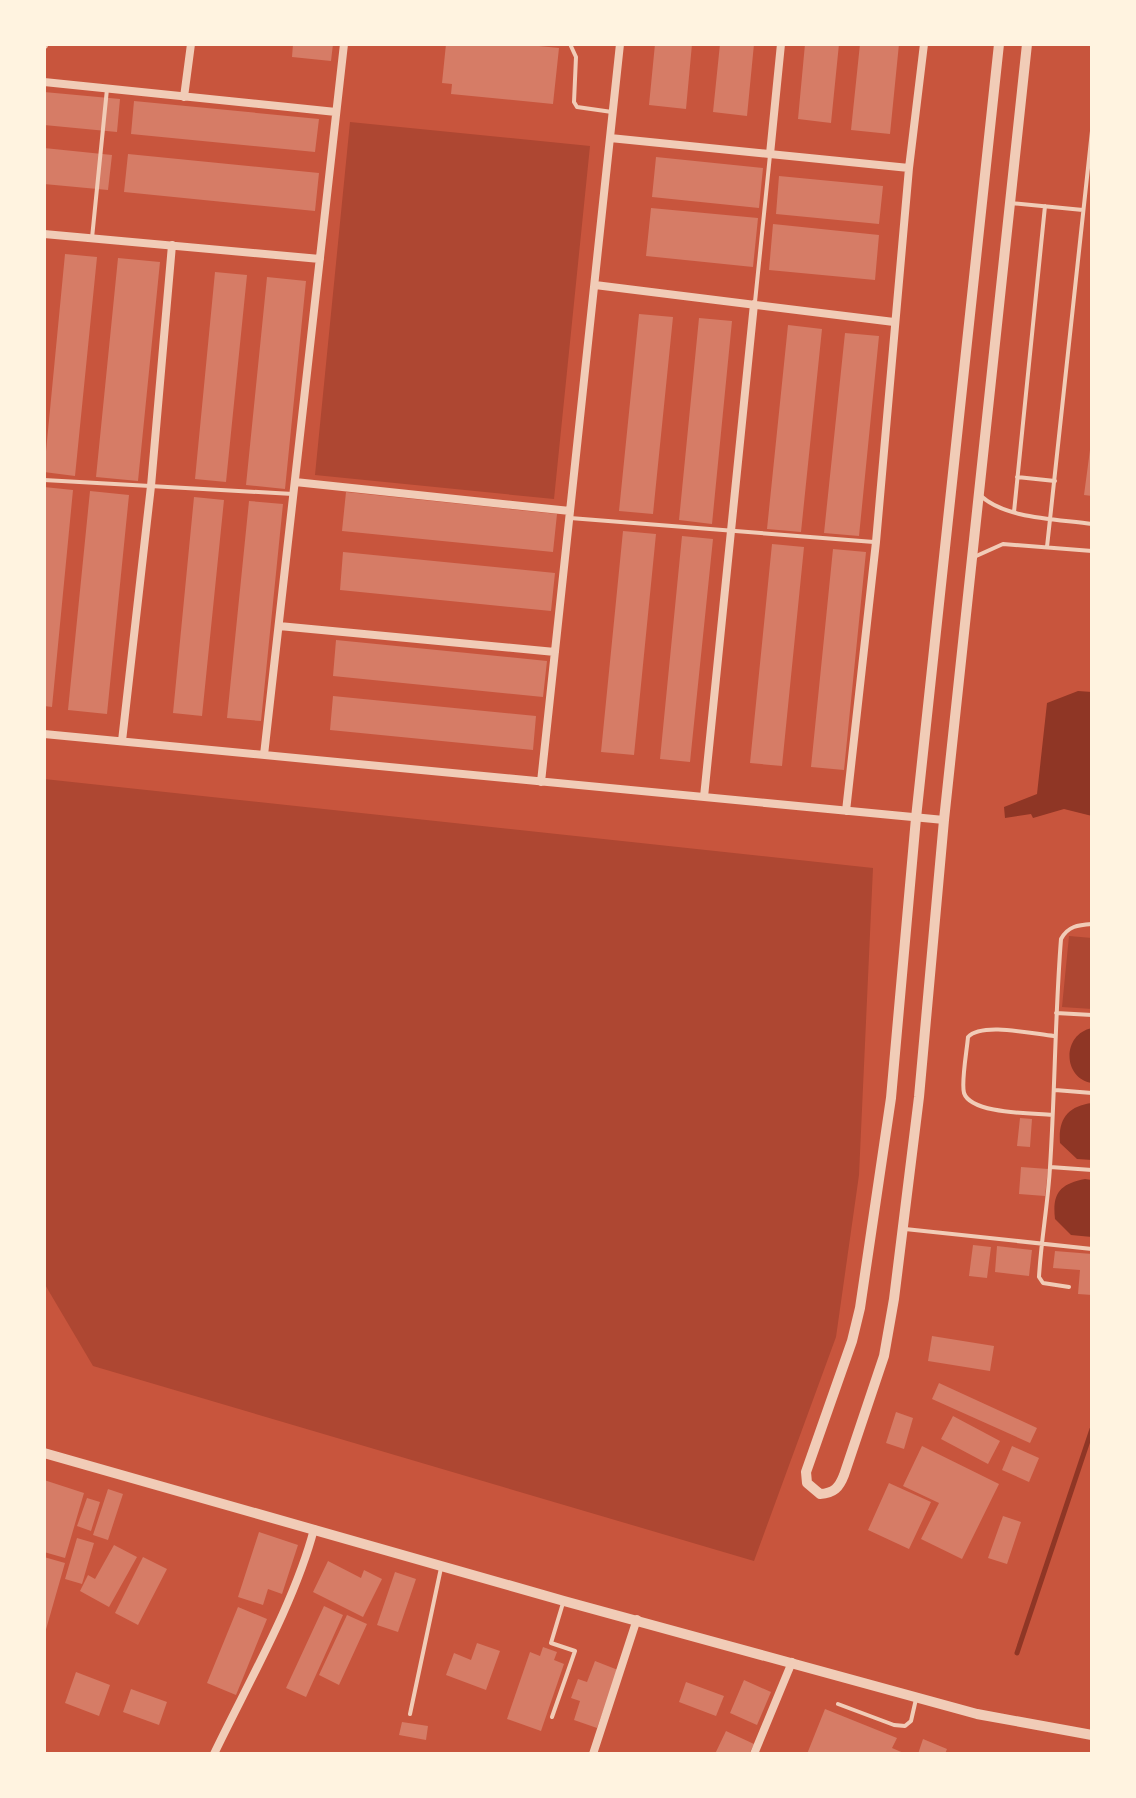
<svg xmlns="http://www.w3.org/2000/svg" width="1136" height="1798" font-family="'Playfair Display',serif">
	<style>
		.green { fill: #ae4732 }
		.water { fill: #8f3625 }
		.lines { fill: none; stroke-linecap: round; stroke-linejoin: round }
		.stream { stroke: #8f3625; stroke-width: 5 }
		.building { fill: #d67c66 }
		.service { stroke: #f1ccb7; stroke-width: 4 }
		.minor { stroke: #f1ccb7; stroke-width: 8 }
		.tertiary { stroke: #f1ccb7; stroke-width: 10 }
	</style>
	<rect width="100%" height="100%" fill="#c8553d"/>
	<path class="green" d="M350,122L590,146L554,499L315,475Z
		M44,779L873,868L859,1175L836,1337L754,1561L93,1366L44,1283Z
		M1069,936L1092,938V1009L1062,1007Z"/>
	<path class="water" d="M1078,691L1092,692V816L1064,809L1033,818L1031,814L1005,818L1004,807L1037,794L1047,703Z
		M1092,1028V1083C1062,1078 1062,1034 1092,1028Z
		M1092,1103V1160L1077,1159L1060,1143C1058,1119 1068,1106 1092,1103Z
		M1085,1179L1092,1180V1237L1071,1235L1055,1219C1052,1193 1060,1184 1085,1179Z"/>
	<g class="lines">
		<path class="stream" d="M1017,1653L1092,1429"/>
	</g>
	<path class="building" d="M293,44H333L331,61L292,57Z
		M446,44H519L559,48L553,104L451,94L452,84L442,83Z
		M655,44H692L686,109L649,105Z
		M720,44H754L747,116L713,112Z
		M805,44H839L831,123L798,119Z
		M860,44H899L890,134L851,130Z
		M44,92L120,99L117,132L44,125Z
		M134,101L319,119L315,152L131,134Z
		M44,148L112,155L108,190L44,184Z
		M128,154L319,173L315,211L124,192Z
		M656,157L763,168L759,208L652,197Z
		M779,176L883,186L879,224L776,214Z
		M651,208L758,218L753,267L646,256Z
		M773,224L879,235L875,280L769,270Z
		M65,254L97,257L75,476L44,472Z
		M118,258L160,262L138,481L96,477Z
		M215,272L247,275L226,482L195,479Z
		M267,277L306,281L285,489L246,485Z
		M639,314L673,317L653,514L619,511Z
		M699,318L732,321L712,524L679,520Z
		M788,325L822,329L801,532L767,529Z
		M845,333L879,336L859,536L824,533Z
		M1090,450L1092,451V496L1084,495Z
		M44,487L73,490L52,707L44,706Z
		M90,491L129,495L107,714L68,710Z
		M346,492L557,514L553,552L342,531Z
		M194,497L224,500L202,716L173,713Z
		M249,501L283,504L261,721L227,718Z
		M623,531L656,534L634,755L601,752Z
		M682,536L713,539L690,762L660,759Z
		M772,544L804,547L782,766L750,763Z
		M833,549L866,552L844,770L811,767Z
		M343,552L555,573L551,611L340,590Z
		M336,640L547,661L543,697L333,676Z
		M333,696L536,716L533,750L330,730Z
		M1020,1118L1032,1119L1030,1147L1017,1146Z
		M1021,1167L1048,1169L1045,1196L1019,1194Z
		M973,1245L991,1247L987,1278L969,1276Z
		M997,1246L1032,1250L1029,1276L995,1272Z
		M1055,1251L1092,1254V1295L1078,1294L1080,1270L1053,1268Z
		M932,1336L994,1346L990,1371L928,1361Z
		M939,1383L1037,1428L1030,1443L932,1399Z
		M896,1412L913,1418L904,1449L886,1443Z
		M953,1416L1000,1441L988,1464L941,1439Z
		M922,1446L999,1484L962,1559L921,1539L939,1503L903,1486Z
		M1012,1446L1039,1458L1029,1482L1002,1470Z
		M44,1480L84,1493L65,1558L44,1552Z
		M889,1483L931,1502L909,1549L868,1530Z
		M108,1489L123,1494L108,1540L93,1535Z
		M87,1498L100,1502L91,1531L77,1526Z
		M1003,1516L1021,1522L1007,1564L988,1558Z
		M259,1532L298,1545L282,1594L268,1589L263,1605L238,1597Z
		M77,1538L94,1543L82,1584L65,1579Z
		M114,1545L137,1557L109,1607L80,1591L88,1575L95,1579Z
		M44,1557L65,1563L45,1633H44Z
		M143,1557L167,1569L138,1625L115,1613Z
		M328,1561L361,1578L364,1570L382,1579L363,1617L313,1592Z
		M395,1572L416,1579L398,1632L377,1625Z
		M324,1606L343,1615L306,1697L286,1688Z
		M238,1607L267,1619L236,1695L207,1683Z
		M347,1615L367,1624L339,1685L319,1675Z
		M477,1643L500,1651L486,1690L446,1675L454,1653L471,1660Z
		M543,1647L557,1652L554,1660L564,1664L541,1731L507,1719L530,1652L540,1656Z
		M595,1661L618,1670L597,1728L574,1720L580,1701L571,1698L578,1679L587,1682Z
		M76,1672L110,1685L99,1716L65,1703Z
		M744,1680L771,1692L757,1725L730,1713Z
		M686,1682L724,1696L716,1716L679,1702Z
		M131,1689L167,1702L159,1725L123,1712Z
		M825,1709L897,1738L892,1748L906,1754H807Z
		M402,1722L428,1726L426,1740L399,1735Z
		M726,1731L754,1744L749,1754H715Z
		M923,1739L947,1749L945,1754H918Z"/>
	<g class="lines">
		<path class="service" d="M570,44L576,57L574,102L577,107L612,112
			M1010,203L1083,210
			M92,238L107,89
			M755,302L770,155
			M1017,477L1055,481
			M44,480L293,494
			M981,496C1006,519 1058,519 1092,524
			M1014,512L1045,206
			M570,518L874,542
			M1047,547L1092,131
			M974,557L1003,544L1092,551
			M1056,1013L1092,1015
			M1055,1090L1092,1093
			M1052,1115C1032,1113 971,1114 964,1093C961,1082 967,1050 968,1037C982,1022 1033,1034 1054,1036
			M1050,1167L1092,1170
			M905,1229L1092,1249
			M1069,1287L1043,1283L1039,1277C1041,1240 1048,1204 1050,1167C1055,1091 1055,1015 1061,939C1068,926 1078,925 1092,924
			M838,1704L894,1725L905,1726L911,1721L916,1699
			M410,1714L441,1568
			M552,1717L575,1651L551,1643L563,1603"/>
		<path class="minor" d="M44,45V44
			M44,82L336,112
			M184,97L191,44
			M610,138L909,168
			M770,154L781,44
			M44,234L320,259
			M595,285L894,322
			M295,482L570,511
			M279,626L555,652
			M44,734L944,820
			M122,741L151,486L172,245
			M264,755L344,44
			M541,782L620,44
			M704,797L754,304
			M846,811L876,542L909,168L924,44
			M214,1754C247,1685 295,1602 314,1529
			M593,1754L637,1619
			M754,1754L792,1662"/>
		<path class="tertiary" d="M999,44L916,818L891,1098L860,1308L852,1341L806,1472L807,1483L820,1494C834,1493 839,1488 844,1475L884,1356L894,1299L919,1097L944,820L1027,44
			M44,1453L564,1601L977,1714L1092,1735"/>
	</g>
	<rect width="1136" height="1798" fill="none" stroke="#fff3e0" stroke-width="92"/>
</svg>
